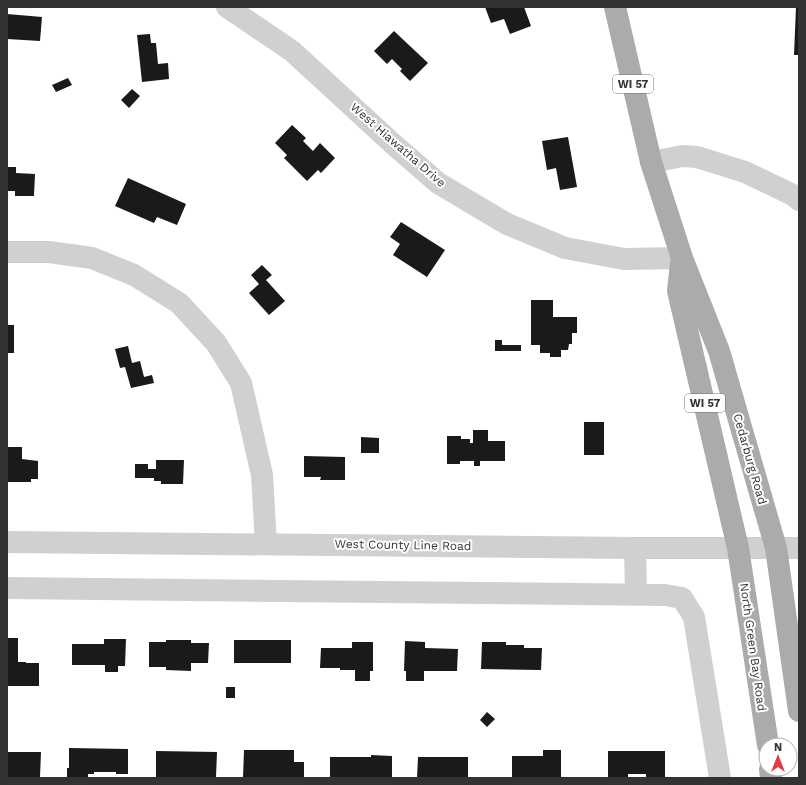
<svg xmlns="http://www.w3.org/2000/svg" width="806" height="785" font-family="'Work Sans',sans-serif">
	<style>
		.building { fill: #1a1a1a }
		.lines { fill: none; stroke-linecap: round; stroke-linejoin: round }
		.minor { stroke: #d0d0d0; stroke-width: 22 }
		.major { stroke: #ababab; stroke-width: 22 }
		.labels { text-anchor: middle; stroke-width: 4; stroke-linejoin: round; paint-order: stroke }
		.shield { fill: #fff; stroke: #707070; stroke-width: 1 }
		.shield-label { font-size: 11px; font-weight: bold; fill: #333 }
		.street-label { font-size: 12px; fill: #333; stroke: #fff }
	</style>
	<rect width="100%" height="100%" fill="#fff"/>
	<path class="building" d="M485,7H524L531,26L510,34L504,19L491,23Z
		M796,7H799V55H794Z
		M7,14L42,17L40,41L7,39Z
		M394,31L428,63L410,81L400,71L402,69L392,59L387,64L374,51Z
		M150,34L151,43H156L158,64L168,63L169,79L142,82L137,35Z
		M68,78L72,85L56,92L52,85Z
		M132,89L140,96L129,108L121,100Z
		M292,125L306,138L303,141L313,151L320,143L335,158L321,173L318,170L307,181L284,158L287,155L275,143Z
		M568,137L577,187L560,190L556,168L547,170L542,141Z
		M7,167H16V173L35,174L34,196H15V191H7Z
		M128,178L186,204L177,225L157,217L154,223L115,206Z
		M401,222L445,250L427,277L393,255L400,244L390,237Z
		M262,265L272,275L266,280L285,301L269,315L249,293L259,284L251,275Z
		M531,300H553V317H577V333H572V344H569L568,350H561V357H550V353H540V345H531Z
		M7,325H14V353H7Z
		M495,340H502V345H521V351H495Z
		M128,346L132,363L140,361L144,377L152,375L154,383L131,388L125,367L120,368L115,349Z
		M584,422H604V455H584Z
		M473,430H488V441H505V461H480V466H474V461H460V464H447V436H461V439H470V443H473Z
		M361,437L379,438V453H361Z
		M7,447H22V459L38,461V479H31V482H7Z
		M304,456L345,457V480H320L321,477H304Z
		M156,460H184L183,484H161V481H154V478H135V464H148V469H156Z
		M7,638H18V662H26V663H39V686H7Z
		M104,639H126L125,666H118V672H105V665H72V644H104Z
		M166,640H191V643H209L208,663H191V671L166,670V667H149V642H166Z
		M234,640H291V663H234Z
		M405,641L425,642V648L458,649L457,671H424V681H406V671H404Z
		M352,642H373V671H370V681H355V670H340V668H320L321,648H352Z
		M482,642H506V645H524V648H542L541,670L481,669Z
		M226,687H235V698H226Z
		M487,712L495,719L487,727L480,720Z
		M69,748L128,749V774H116V772H94V774H88V778H67V768H69Z
		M244,750H294V762H304V778H243Z
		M543,750H561V777H512V756H543Z
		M156,751L217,752L216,777L156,778Z
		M608,751H665V778H646V774H628V778H608Z
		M7,752H41L40,777L7,778Z
		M371,755L392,756V778H330V757H371Z
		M418,757H468V778H417Z"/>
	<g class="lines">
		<path class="minor" d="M227,7L292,51L392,143L438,183L507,224L565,248L624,259L682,258
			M651,162L683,156L697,157L745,172L793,195L799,200
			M7,252H49L92,258L134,275L179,303L216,343L241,383L262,475L266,544
			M7,542L635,548H799
			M635,548L636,594
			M7,588L665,595L682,598L694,617L720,778"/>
		<path class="major" d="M615,7L651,162L682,258L719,351L776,548L799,711
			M681,263L678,291L738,548L768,745
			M770,769L771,778"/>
	</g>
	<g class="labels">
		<g class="shield">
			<rect x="613" y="75" width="40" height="18" rx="3"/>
			<rect x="685" y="394" width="40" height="18" rx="3"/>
		</g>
		<g class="shield-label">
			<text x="633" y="88">WI 57</text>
			<text x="705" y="407">WI 57</text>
		</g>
		<g class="street-label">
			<text transform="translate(398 145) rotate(41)" y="4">West Hiawatha Drive</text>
			<text transform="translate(750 459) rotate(74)" y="4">Cedarburg Road</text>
			<text transform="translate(403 545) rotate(1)" y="4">West County Line Road</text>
			<text transform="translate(753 647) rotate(82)" y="4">North Green Bay Road</text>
		</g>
	</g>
	<rect width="806" height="785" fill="none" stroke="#333333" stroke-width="16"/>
	<g transform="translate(778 757)"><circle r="19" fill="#ffffff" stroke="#adadad"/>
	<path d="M0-3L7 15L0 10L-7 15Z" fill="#e63946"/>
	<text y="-6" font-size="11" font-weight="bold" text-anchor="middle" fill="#333333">N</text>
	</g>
</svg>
